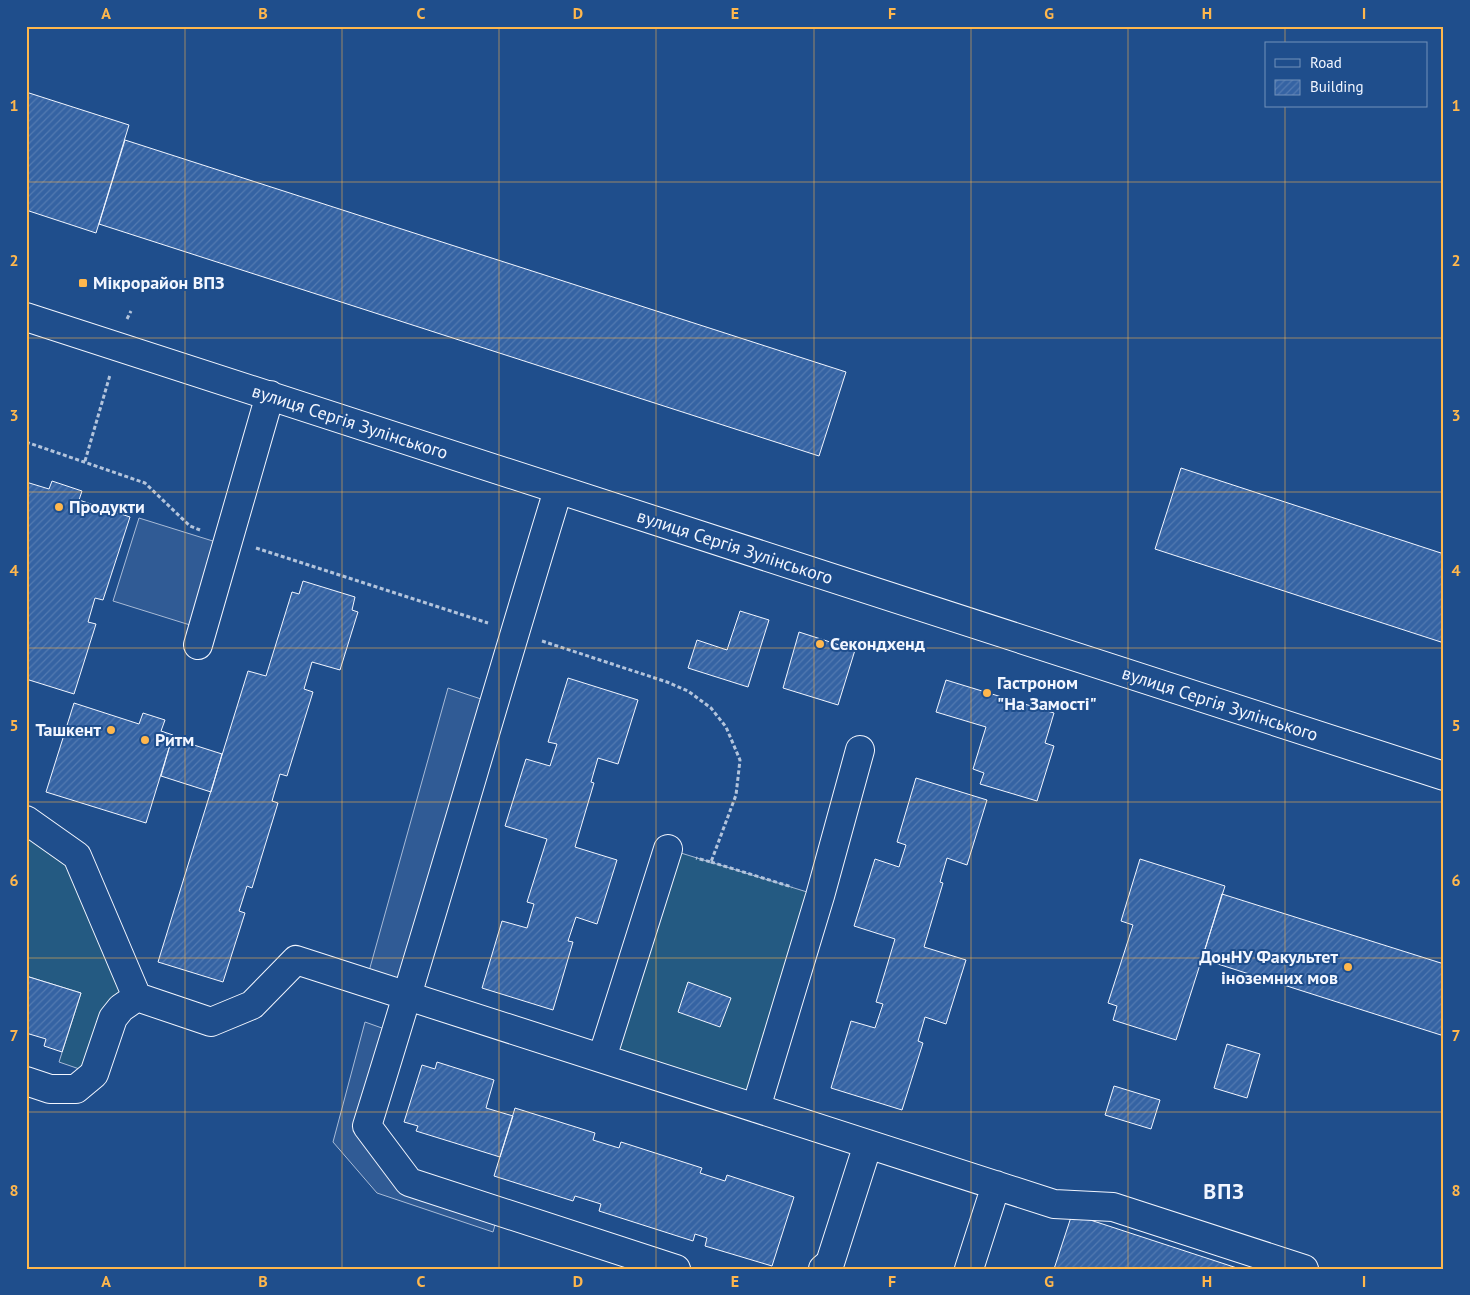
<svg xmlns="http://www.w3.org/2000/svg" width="1470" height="1295" font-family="'PT Sans',sans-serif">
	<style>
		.grass { fill: #245a82; stroke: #a8bbd7 }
		.parking { fill: #305b95; stroke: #a8bbd7 }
		.building { fill: url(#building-hatch); stroke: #f2f6ff }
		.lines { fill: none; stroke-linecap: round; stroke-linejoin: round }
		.minor-casing { stroke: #f2f6ff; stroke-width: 30 }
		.path { stroke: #b3c4dc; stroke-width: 3; stroke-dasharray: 4 2.5; stroke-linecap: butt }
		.minor { stroke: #1f4e8c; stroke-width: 28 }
		.grid { fill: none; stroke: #ffb74d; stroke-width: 1; stroke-opacity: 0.55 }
		.poi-dot { fill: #ffb74d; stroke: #1f4e8c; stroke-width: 2 }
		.labels { text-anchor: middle; stroke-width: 4; stroke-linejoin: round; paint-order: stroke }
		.poi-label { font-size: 18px; font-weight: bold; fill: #f2f6ff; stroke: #1f4e8c; text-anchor: start }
		.street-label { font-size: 18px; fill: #f2f6ff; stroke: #1f4e8c }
		.district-label { font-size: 22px; font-weight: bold; letter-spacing: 1px; fill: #f2f6ff; stroke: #1f4e8c }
		.neatline { fill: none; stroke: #ffb74d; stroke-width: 2 }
		.grid-label { font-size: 16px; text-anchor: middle; font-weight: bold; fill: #ffb74d }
	</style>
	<defs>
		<pattern id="building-hatch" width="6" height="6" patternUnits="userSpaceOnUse" patternTransform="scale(1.25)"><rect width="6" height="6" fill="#3563a3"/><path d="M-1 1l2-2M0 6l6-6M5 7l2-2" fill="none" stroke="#537ab1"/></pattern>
	</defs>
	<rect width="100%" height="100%" fill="#1f4e8c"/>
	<path class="grass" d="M26,820L77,856L137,997L94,1074L59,1062L81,993L26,976Z
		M668,849L820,896L756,1108L602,1058Z"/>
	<path class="parking" d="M139,518L216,542L190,625L113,601Z
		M448,688L493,703L408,996L366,982Z
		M365,1022L396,1033L367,1126L409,1182L499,1211L493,1232L377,1193L333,1142Z"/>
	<path class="building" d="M26,92L129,125L96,233L26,210Z
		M125,140L846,372L819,456L99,224Z
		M1181,468L1444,554V643L1155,549Z
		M52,481L82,491L79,500L130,517L103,600L95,598L88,622L96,624L74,694L26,679V482L49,489Z
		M303,581L355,597L352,610L358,612L340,670L312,662L304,689L313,692L287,776L280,774L272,801L278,803L252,888L247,886L239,911L245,913L223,982L158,962L248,671L266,676L292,592L299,594Z
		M740,611L769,620L748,687L688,668L697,640L727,650Z
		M799,632L855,650L838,705L783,688Z
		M568,678L638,700L618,764L598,758L591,782L594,783L575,847L617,860L597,924L576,917L568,941L573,942L553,1010L482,988L502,921L527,928L534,904L527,902L547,839L505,826L526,759L550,766L557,744L548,742Z
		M946,680L1054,713L1045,743L1054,746L1037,801L980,784L984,773L973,769L986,727L936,712Z
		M74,703L139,724L143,713L165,720L161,731L173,735L146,823L46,792Z
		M172,738L222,754L211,792L161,776Z
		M916,778L987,800L967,865L947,858L940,882L943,883L924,947L966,960L946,1024L925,1017L918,1041L923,1043L902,1110L831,1088L851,1021L875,1028L883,1004L876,1002L895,939L854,926L875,859L899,867L906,845L897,842Z
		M1140,859L1225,886L1176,1040L1113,1020L1117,1006L1108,1003L1133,925L1121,921Z
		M1222,894L1444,964V1036L1202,959Z
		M26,976L81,993L62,1052L44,1046L46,1039L26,1033Z
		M688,982L731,998L720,1027L678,1012Z
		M1227,1044L1260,1054L1247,1098L1214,1088Z
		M437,1062L494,1080L486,1108L513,1116L500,1157L416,1131L418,1126L404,1122L422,1065L435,1069Z
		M1114,1086L1160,1100L1151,1129L1105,1115Z
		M515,1108L595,1133L593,1140L619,1148L621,1142L702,1168L700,1173L725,1181L727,1175L794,1197L772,1266L705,1246L707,1238L695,1234L693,1241L599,1211L601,1204L575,1196L573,1201L494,1176Z
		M1072,1214L1240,1269H1054Z"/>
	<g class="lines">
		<defs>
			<path id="minor" d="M26,317L1444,776
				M558,490C493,702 433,915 367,1126L409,1182L676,1269
				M198,645L270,395
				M26,820L77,856L137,997L211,1022L252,1005L296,960L1054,1204L1113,1207L1304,1269
				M602,1058L668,849
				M26,1081L50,1089H76L94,1074L113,1018L121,1008L137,997
				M756,1108L820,896L860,750
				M823,1269L830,1263L868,1144
				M969,1269L996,1185"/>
		</defs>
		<use href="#minor" class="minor-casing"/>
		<path class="path" d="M127,319L131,311
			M26,442L145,483L190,526L200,530
			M85,461L110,375
			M256,548L488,623
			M542,641L667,682L688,691L711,708L726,727L740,760L736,795L711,862L696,858
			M711,862L792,887"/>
		<use href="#minor" class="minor"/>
	</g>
	<path class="grid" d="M185,26V1269M342,26V1269M499,26V1269M656,26V1269M814,26V1269M971,26V1269M1128,26V1269M1285,26V44M1285,106V1269M26,182H1444M26,338H1444M26,492H1444M26,648H1444M26,802H1444M26,958H1444M26,1112H1444"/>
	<g class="poi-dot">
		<rect x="78" y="278" width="10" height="10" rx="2.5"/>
		<circle cx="59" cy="507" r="5"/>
		<circle cx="820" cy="644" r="5"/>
		<circle cx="987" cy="693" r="5"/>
		<circle cx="111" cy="730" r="5"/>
		<circle cx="145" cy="740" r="5"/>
		<circle cx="1348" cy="967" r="5"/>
	</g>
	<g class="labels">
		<g class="poi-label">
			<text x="93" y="289">Мікрорайон ВПЗ</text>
			<text x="69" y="513">Продукти</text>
			<text x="830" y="650">Секондхенд</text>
			<text x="997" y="689">Гастроном<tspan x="997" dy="21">"На Замості"</tspan></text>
			<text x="101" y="736" text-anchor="end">Ташкент</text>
			<text x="155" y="746">Ритм</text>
			<text x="1338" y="963" text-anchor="end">ДонНУ Факультет<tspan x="1338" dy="21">іноземних мов</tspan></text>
		</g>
		<g class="street-label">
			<text transform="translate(350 422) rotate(18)" y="6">вулиця Сергія Зулінського</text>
			<text transform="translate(735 547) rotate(18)" y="6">вулиця Сергія Зулінського</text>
			<text transform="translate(1220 704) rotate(18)" y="6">вулиця Сергія Зулінського</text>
		</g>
		<g class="district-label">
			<text x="1224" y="1199">ВПЗ</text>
		</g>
	</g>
	<rect width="1470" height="1295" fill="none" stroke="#1f4e8c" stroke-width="55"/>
	<rect x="1265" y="42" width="162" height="65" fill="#1f4e8c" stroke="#7391ba"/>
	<rect x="1275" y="59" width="25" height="8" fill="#1f4e8c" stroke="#7391ba"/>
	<text x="1310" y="68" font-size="15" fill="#f2f6ff">Road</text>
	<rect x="1275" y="80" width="25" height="15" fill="url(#building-hatch)" stroke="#7391ba"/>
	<text x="1310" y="92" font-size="15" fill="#f2f6ff">Building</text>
	<rect x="28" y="28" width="1414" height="1240" class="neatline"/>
	<g class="grid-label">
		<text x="106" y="19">A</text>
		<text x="263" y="19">B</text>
		<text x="421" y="19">C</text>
		<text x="578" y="19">D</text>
		<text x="735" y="19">E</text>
		<text x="892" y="19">F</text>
		<text x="1049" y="19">G</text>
		<text x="1207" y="19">H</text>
		<text x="1364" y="19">I</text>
		<text x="14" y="111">1</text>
		<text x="1456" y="111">1</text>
		<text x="14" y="266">2</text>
		<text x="1456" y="266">2</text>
		<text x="14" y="421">3</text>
		<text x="1456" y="421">3</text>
		<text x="14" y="576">4</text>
		<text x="1456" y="576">4</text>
		<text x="14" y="731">5</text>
		<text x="1456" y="731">5</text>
		<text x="14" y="886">6</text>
		<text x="1456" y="886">6</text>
		<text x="14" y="1041">7</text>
		<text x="1456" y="1041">7</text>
		<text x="14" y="1196">8</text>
		<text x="1456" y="1196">8</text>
		<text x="106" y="1287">A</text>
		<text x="263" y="1287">B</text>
		<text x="421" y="1287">C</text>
		<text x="578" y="1287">D</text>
		<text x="735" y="1287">E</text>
		<text x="892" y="1287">F</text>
		<text x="1049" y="1287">G</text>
		<text x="1207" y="1287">H</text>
		<text x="1364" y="1287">I</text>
	</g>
</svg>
